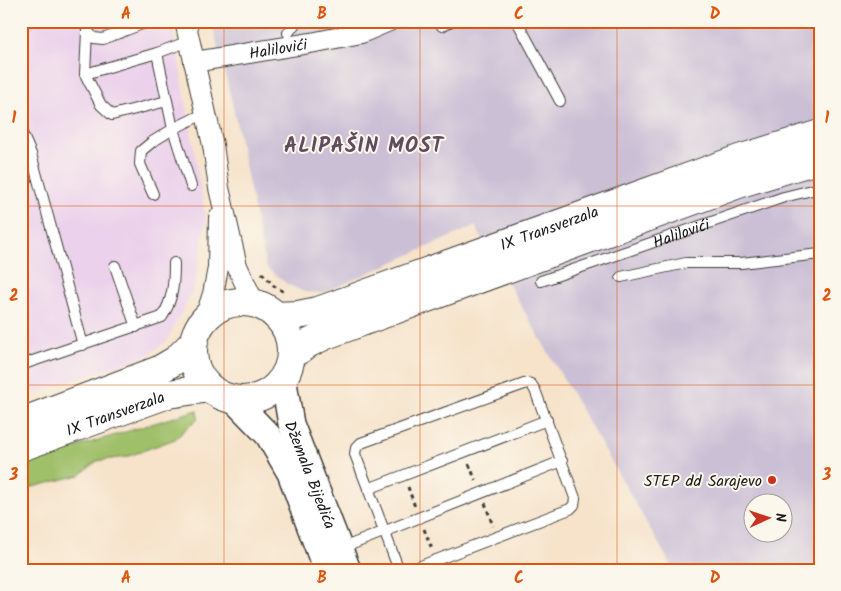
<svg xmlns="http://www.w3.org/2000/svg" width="841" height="591" font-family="Kalam,sans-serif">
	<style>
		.built { fill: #ebd1eb }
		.industrial { fill: #cbbfd5; fill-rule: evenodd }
		.green { fill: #9fc069; stroke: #5e6e42 }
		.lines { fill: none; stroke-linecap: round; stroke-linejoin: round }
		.service-casing { stroke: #3d3a36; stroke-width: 12 }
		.minor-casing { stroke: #3d3a36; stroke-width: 22 }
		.tertiary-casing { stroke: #3d3a36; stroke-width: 28 }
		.secondary-casing { stroke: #3d3a36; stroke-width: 30 }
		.path { stroke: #3d3a36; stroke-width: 3; stroke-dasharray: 4 4; stroke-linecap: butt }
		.service { stroke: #fff; stroke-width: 10 }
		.minor { stroke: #fff; stroke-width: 20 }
		.tertiary { stroke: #fff; stroke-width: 25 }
		.secondary { stroke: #fff; stroke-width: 28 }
		.grid { fill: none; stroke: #de560d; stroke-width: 1; stroke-opacity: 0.55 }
		.poi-dot { fill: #c8321e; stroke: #fbf7ec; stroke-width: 2 }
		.labels { text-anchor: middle; stroke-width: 4; stroke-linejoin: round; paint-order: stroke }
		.street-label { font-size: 16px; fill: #1c1c1c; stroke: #fbf7ec }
		.poi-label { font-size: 16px; fill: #1c1c1c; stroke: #fbf7ec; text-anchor: end }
		.district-label { font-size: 21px; font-weight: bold; letter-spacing: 1px; fill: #614b5f; stroke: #fbf7ec }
		.neatline { fill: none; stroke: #de560d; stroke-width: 2 }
		.grid-label { font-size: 16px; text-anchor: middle; font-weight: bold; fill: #de560d }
	</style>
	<rect width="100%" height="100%" fill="#fbf7ec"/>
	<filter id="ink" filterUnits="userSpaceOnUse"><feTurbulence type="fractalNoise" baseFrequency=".02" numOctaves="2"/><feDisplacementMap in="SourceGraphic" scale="10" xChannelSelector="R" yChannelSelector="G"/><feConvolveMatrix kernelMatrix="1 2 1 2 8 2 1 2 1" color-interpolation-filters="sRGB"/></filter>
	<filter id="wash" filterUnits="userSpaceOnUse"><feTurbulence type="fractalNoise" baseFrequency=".0096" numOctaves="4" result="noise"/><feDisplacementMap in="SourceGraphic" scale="20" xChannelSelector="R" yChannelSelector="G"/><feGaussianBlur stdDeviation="1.12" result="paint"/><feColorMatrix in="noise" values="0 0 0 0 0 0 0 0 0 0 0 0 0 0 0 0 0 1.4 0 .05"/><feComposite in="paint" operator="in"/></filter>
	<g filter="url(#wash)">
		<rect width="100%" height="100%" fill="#f6e3ca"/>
		<path class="built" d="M21,21H172L206,219L195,286L166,342L144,357L21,398Z"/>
		<path class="industrial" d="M211,21H820V570H674L475,226L323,293L304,292L287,284L266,267L231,97ZM754,504H784V534H754Z"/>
		<path class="green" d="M197,410L198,418L175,439L126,457L97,461L80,475L21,490V464Z"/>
	</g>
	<g filter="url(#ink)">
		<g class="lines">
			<defs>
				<g id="service">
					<path d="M115,21L120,33"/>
					<path d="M517,21L560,101"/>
					<path d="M442,26L451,21"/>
					<path d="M87,31L94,38L103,39L150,21"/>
					<path d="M288,33L297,21"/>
					<path d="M157,53L189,41"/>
					<path d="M85,74L87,31L91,21"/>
					<path d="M21,131L31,154L83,345"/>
					<path d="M191,186L173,129L195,118L205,114"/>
					<path d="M153,194L140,164L141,151L152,142L173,129L157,53L85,74L101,105L112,115L167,101"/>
					<path d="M115,266L136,327"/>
					<path d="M621,277L686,263H741L820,254"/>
					<path id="s1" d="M541,281L784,197L820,188"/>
					<path d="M21,365L162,317C173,300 174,283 174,263"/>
					<path d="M368,489L547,420"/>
					<path d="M340,549L562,461"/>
					<path d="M399,570L355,454L356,448L361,443L527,383L531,384L535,390L575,498L574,505L570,509L410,570"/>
				</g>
				<g id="minor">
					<path d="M185,21L213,145L219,188L237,266L254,303"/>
					<path id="s2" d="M194,62L316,42L361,33L389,21"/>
					<path d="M205,318L213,294L218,268L219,218"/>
				</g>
				<g id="tertiary">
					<path id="s3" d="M283,377L291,424L348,570"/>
					<path d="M234,400L268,435L290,473L326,570"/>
				</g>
				<g id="secondary">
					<circle cx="242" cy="351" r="49"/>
					<path id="s4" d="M276,316L298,315L318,311L739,159L820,134"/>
					<path d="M291,356L309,343L326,335L744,182L820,159"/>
					<path d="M21,422L159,370L176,360L193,343"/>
					<path id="s5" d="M21,447L168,394L210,388"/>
				</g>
			</defs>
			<use href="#service" class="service-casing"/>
			<use href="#minor" class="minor-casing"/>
			<use href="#tertiary" class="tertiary-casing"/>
			<use href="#secondary" class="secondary-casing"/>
			<path class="path" d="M262,273L274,286L286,293
				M469,464L476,481
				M408,487L415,507
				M485,503L493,526
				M424,529L432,549"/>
			<use href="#service" class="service"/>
			<use href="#minor" class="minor"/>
			<use href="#tertiary" class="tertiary"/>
			<use href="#secondary" class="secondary"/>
		</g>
	</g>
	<path class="grid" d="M224,21V570M420,21V570M617,21V570M21,206H820M21,385H820"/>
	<circle class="poi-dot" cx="772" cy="480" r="5"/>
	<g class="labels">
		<g class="street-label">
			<text dy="6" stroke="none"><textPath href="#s2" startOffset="85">Halilovići</textPath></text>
			<text dy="6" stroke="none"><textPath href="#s4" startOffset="288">IX Transverzala</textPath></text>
			<text dy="6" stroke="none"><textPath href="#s1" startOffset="148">Halilovići</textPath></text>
			<text dy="6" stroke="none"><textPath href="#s5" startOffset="100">IX Transverzala</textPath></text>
			<text dy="6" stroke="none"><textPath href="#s3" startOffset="102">Džemala Bijedića</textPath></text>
		</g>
		<g class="poi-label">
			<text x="762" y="486">STEP dd Sarajevo</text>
		</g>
		<g class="district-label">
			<text x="364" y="152">ALIPAŠIN MOST</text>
		</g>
	</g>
	<rect width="841" height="591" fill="none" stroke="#fbf7ec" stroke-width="55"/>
	<g transform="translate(768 518) rotate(87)"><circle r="24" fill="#fbf7ec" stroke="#a29f99"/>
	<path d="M0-4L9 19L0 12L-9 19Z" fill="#c8321e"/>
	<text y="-8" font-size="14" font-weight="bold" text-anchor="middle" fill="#1c1c1c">N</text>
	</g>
	<rect x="28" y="28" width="786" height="536" class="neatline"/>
	<g class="grid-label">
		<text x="126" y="19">A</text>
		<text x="322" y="19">B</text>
		<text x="519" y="19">C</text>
		<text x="715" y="19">D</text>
		<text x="14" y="123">1</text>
		<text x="827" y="123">1</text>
		<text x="14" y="301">2</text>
		<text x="827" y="301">2</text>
		<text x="14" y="480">3</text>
		<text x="827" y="480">3</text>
		<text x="126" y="583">A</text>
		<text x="322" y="583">B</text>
		<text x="519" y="583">C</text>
		<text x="715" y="583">D</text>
	</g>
</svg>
